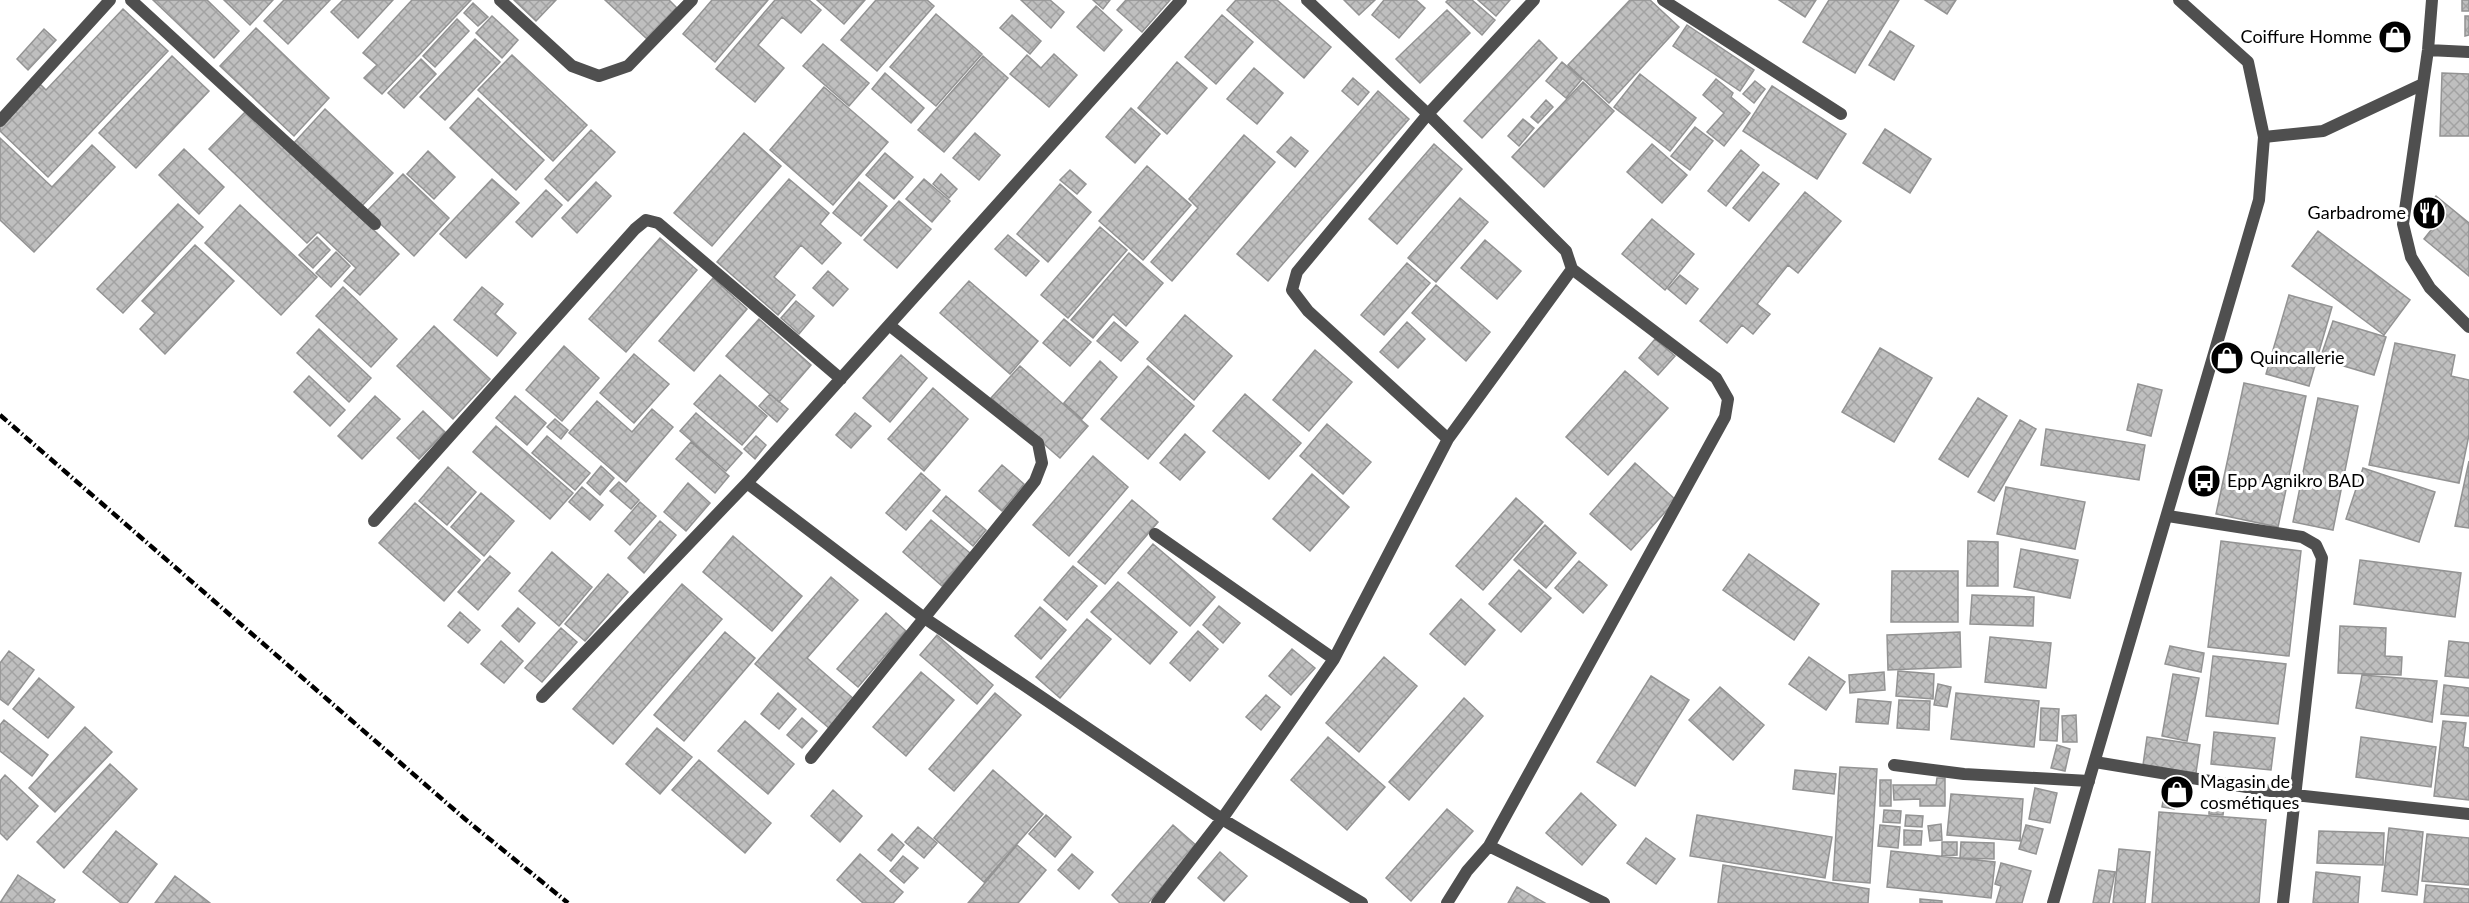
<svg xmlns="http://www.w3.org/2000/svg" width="2469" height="903" font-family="Lato,sans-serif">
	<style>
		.building { fill: url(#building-cross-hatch); stroke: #939393; stroke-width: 1.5 }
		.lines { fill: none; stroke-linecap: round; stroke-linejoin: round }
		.minor { stroke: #4f4f4f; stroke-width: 12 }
		.tertiary { stroke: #4f4f4f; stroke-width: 12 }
		.rail { stroke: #000; stroke-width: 4.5; stroke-dasharray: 9 3 1.5 3; stroke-linecap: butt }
		.labels { text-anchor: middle; stroke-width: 6; stroke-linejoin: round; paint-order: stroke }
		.poi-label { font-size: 18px; fill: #000; stroke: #fff; text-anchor: start }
	</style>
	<defs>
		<pattern id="building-cross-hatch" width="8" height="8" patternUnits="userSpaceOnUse" patternTransform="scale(1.5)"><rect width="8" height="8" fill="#bfbfbf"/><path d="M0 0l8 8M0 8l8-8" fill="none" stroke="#a2a2a2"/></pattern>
	</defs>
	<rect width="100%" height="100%" fill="#fff"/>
	<path class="building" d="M153,0H207L239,31L214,58Z
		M224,0H273L250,25Z
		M284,0H330L288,44L264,21Z
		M343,0H393L358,38L331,12Z
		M412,0H471L382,94L364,78L377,65L363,53Z
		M514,0H556L536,21Z
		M605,0H669L677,8L647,39Z
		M712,0H768L715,62L683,34Z
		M775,0H809L821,10L801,33L782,17L758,45L784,68L755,102L716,69Z
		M817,0H865L844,24Z
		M876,0H927L934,6L877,71L841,40Z
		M1021,0H1050L1064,12L1051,28Z
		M1093,0H1110L1103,9Z
		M1126,0H1170L1142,32L1117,10Z
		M1236,0H1277L1331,47L1304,78L1227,10Z
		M1344,0H1375L1359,15Z
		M1384,0H1416L1425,8L1399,38L1372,15Z
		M1448,0H1472L1495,20L1482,35L1446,2Z
		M1478,0H1510L1496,16Z
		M1630,0H1650L1679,27L1609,103L1568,65Z
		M1779,0H1816L1805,17Z
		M1829,0H1899L1855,73L1803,42Z
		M1925,0H1956L1947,14Z
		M2462,0H2469V11H2462Z
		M473,3L488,17L478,26L464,13Z
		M1096,6L1122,30L1104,51L1077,27Z
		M123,9L168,51L48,177L0,131V127L40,84L46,90Z
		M1447,10L1470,33L1420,83L1396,59Z
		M936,14L982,54L936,106L890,67Z
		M1012,15L1041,41L1030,54L1000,28Z
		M1222,15L1253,42L1216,84L1185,57Z
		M492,16L518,40L502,58L476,33Z
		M2465,16H2469V35L2465,36Z
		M457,19L469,31L435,67L423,56Z
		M1687,25L1754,70L1740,91L1673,46Z
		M256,28L329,98L294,136L220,66Z
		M44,29L56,40L28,70L17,59Z
		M1890,31L1914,46L1894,80L1869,65Z
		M475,39L500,62L445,120L420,97Z
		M1539,40L1557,58L1482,138L1464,121Z
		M823,44L869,83L849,106L803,66Z
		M1054,54L1077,75L1049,107L1010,74L1027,55L1041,68Z
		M512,55L587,125L553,161L478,90Z
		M172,56L209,91L136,168L99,133Z
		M983,56L1008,78L944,152L918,130Z
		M421,59L436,74L404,108L388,93Z
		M1177,62L1207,88L1167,134L1138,108Z
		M1562,62L1582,79L1566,98L1546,81Z
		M1254,68L1283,93L1257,124L1227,99Z
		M885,73L924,108L911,123L872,89Z
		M2442,73L2469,74V136H2440Z
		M1640,74L1696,118L1670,151L1614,107Z
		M1353,78L1369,92L1358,105L1342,91Z
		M1716,79L1733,93L1731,97L1750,113L1724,146L1707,132L1724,113L1703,95Z
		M1755,81L1765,89L1754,103L1743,94Z
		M1583,82L1614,111L1544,187L1512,157Z
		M1772,86L1846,134L1817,179L1743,131Z
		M824,87L888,142L833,205L770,150Z
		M1378,91L1409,119L1268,281L1237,254Z
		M478,98L544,160L516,190L450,128Z
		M1546,100L1553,107L1538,123L1531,117Z
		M1131,108L1160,134L1135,163L1106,137Z
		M325,109L393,173L360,208L293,144Z
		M247,110L399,254L360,295L344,281L356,268L318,232L307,243L209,149Z
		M1523,119L1534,128L1519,146L1508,136Z
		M1695,127L1713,141L1690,170L1671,156Z
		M1885,129L1931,159L1910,193L1863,163Z
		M591,130L615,152L568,201L545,179Z
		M744,133L781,166L712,246L674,213Z
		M975,133L1000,155L979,180L953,158Z
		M1244,135L1275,162L1172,281L1151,262L1198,208L1189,199Z
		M1291,137L1308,151L1295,167L1277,152Z
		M0,138L52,187L92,145L115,167L34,252L0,220Z
		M1434,144L1462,169L1397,244L1369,219Z
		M1652,144L1687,175L1662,203L1627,172Z
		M184,149L224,187L199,214L159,175Z
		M1741,150L1759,165L1726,206L1708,191Z
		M428,151L455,177L434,199L407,174Z
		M885,153L913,177L894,199L866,175Z
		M1147,166L1191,205L1143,260L1099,221Z
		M1070,170L1086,184L1077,194L1060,180Z
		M1763,172L1779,184L1749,221L1733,208Z
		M403,174L449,218L414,256L367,211Z
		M941,174L957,189L949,198L933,184Z
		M492,179L519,203L466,258L440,234Z
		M789,179L829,213L820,224L841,243L822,264L801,245L774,277L795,295L778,315L717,262Z
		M924,179L950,201L932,222L906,199Z
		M596,182L611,196L577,233L562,218Z
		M859,182L887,206L861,236L833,213Z
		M1060,184L1091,212L1048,262L1017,234Z
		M546,190L562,205L532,237L516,222Z
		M1805,192L1841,221L1798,273L1788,265L1757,304L1770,314L1753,334L1742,325L1727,343L1700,321Z
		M2436,196L2469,223V276L2424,239L2435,225L2422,214Z
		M1460,198L1488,222L1436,282L1408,258Z
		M899,201L931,229L897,268L864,240Z
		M178,204L203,227L123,313L97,289Z
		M240,205L317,277L281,315L205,243Z
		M1652,219L1694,254L1665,290L1622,254Z
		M1100,227L1127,250L1068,318L1041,295Z
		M2318,231L2410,300L2384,335L2292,266Z
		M1008,235L1039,261L1026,276L995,249Z
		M317,237L330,250L313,268L299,255Z
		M660,238L697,270L626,352L589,319Z
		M1485,240L1521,271L1497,299L1461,268Z
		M195,245L234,281L165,354L140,329L155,313L142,301Z
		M336,252L350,266L331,287L316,273Z
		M1129,253L1163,283L1126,326L1113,314L1093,338L1071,320Z
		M1407,263L1430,283L1384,335L1361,315Z
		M828,271L848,289L833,306L813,288Z
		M1680,275L1698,289L1686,304L1668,289Z
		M713,278L747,309L694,371L659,341Z
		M969,281L1038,341L1010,374L940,313Z
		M1436,285L1490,332L1466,361L1412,313Z
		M343,287L397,339L371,367L316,316Z
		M482,287L503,304L495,314L516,333L497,356L454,320Z
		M2289,295L2332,307L2309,386L2266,374Z
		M796,301L814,316L799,334L781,318Z
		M1185,315L1232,356L1194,400L1147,359Z
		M759,319L811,365L779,402L726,356Z
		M1064,319L1091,342L1070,366L1043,343Z
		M2333,321L2386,337L2374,375L2320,359Z
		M1114,322L1138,342L1121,361L1097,341Z
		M1407,322L1425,339L1398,368L1380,352Z
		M434,326L490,379L453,419L397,366Z
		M319,329L371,378L349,402L297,353Z
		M1655,339L1675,356L1658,375L1639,358Z
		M2395,343L2455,355L2451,376L2469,380V435L2459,483L2369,465Z
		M564,346L599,378L562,421L526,390Z
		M1880,348L1932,378L1894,442L1842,412Z
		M1315,350L1352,382L1309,431L1273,400Z
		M634,354L669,384L634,423L600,393Z
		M901,355L927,378L890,422L863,398Z
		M1100,361L1117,377L1082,419L1064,403Z
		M1020,366L1088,426L1060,458L991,398Z
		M1148,366L1194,406L1148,459L1101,419Z
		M1625,371L1668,408L1608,475L1566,437Z
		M720,375L767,416L742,445L694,404Z
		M309,376L345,410L330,426L294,392Z
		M2244,383L2306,396L2278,527L2216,514Z
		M2138,384L2162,390L2151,436L2127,430Z
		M933,388L968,419L924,471L888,439Z
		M770,394L788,409L777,422L759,406Z
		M1245,394L1301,443L1269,479L1213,431Z
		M375,396L400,419L362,459L338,436Z
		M515,396L546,423L527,445L496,418Z
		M1978,398L2007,416L1968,477L1939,459Z
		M2318,398L2358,406L2333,530L2293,522Z
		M597,401L632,432L652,409L673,427L626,482L569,433Z
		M423,411L445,432L419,459L397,438Z
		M696,413L742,453L726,471L680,431Z
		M855,413L871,426L851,448L836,435Z
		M555,419L568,430L561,439L547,427Z
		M2020,420L2036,429L1994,501L1978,492Z
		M1327,424L1371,462L1343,494L1300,456Z
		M496,426L573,493L550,519L473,452Z
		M2046,429L2145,445L2139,480L2041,465Z
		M1185,434L1205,452L1180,480L1160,463Z
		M547,436L590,473L575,490L532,453Z
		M756,436L766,445L755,459L744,449Z
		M691,442L729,476L715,493L676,459Z
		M1093,456L1128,487L1069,556L1033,525Z
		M2469,461V528L2455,526Z
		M1635,463L1676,500L1631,550L1590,514Z
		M1002,465L1024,484L1002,511L979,491Z
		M601,466L614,478L600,495L587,483Z
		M448,467L476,492L447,525L419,501Z
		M2363,468L2435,492L2419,542L2346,519Z
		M921,473L940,490L906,530L886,513Z
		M1312,474L1349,507L1310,551L1273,519Z
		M619,482L639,500L631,509L610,491Z
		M688,483L710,503L686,531L664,512Z
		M582,487L603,505L590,520L569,502Z
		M2006,487L2085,502L2075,549L1997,534Z
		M481,493L514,521L484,556L451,527Z
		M946,496L986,530L973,546L933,511Z
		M1516,498L1543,522L1483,590L1456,566Z
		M1132,500L1158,522L1105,584L1078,562Z
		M640,502L656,516L630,545L615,531Z
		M415,503L480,560L444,601L379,543Z
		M931,520L970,553L942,586L903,552Z
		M660,521L676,535L644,573L628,558Z
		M1545,525L1576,553L1546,588L1514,560Z
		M733,536L802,596L772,631L703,572Z
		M1968,541L1998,542V586H1967Z
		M2221,541L2301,551L2289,656L2208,647Z
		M1153,544L1215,597L1190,626L1128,573Z
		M2021,549L2078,560L2070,598L2014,587Z
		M552,552L592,587L559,626L519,591Z
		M1749,554L1819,604L1794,640L1723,590Z
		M490,556L510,573L478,610L458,592Z
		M2360,560L2461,573L2455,617L2354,604Z
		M1579,561L1607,585L1583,613L1555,588Z
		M1073,566L1097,586L1067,620L1044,600Z
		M1519,570L1551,598L1521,632L1489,604Z
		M1892,571H1958V622H1891Z
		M608,574L628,592L585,641L565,624Z
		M831,577L858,600L807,658L855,700L830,729L755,664Z
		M1118,582L1177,632L1150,664L1091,612Z
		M682,584L722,619L613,744L573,709Z
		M1972,595L2034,597L2033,626L1970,624Z
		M1461,599L1495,630L1465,665L1430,634Z
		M1219,606L1240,623L1223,643L1203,625Z
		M1040,607L1066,630L1041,659L1015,636Z
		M518,608L535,623L519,642L502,626Z
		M460,612L480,630L468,643L448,626Z
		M886,613L906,631L858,687L837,669Z
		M1087,619L1111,639L1060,698L1036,677Z
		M2340,626L2386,628L2385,656L2402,657L2401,675L2338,673Z
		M561,628L577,642L542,682L525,668Z
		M1198,631L1218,649L1190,681L1170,663Z
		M725,632L755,658L684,741L654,715Z
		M1960,632L1961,667L1888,670L1887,635Z
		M937,635L993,685L977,704L920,655Z
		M1990,637L2051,643L2046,688L1985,682Z
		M501,641L523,661L504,683L481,664Z
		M2449,641L2469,643V678L2445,676Z
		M2170,646L2204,653L2201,672L2165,664Z
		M1292,649L1315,668L1291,695L1269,676Z
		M9,651L34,670L8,705L0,699V663Z
		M2213,656L2286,664L2278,724L2206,716Z
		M1384,657L1417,686L1359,752L1326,723Z
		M1809,657L1845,682L1826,710L1789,684Z
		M1898,671L1934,674L1933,699L1896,696Z
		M921,672L954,700L906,756L873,727Z
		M1884,672L1885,690L1850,693L1849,675Z
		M2173,674L2199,678L2187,741L2162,736Z
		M2362,675L2437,681L2432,722L2356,708Z
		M1651,676L1689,700L1635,786L1597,762Z
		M39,678L74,707L48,738L13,709Z
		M1938,684L1951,687L1947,707L1934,705Z
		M2444,685L2469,688V716L2441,714Z
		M1720,687L1764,725L1733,760L1689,720Z
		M778,693L796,709L779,729L761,714Z
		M995,693L1021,715L954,791L929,769Z
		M1956,693L2039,701L2034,747L1951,739Z
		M1266,695L1280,707L1261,730L1246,717Z
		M1464,698L1483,716L1409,800L1389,782Z
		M1858,699L1891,702L1888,724L1856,722Z
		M1899,700L1930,701L1929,730L1897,728Z
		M2041,708L2059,709L2057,741L2040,740Z
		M2076,715L2077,742H2063L2062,716Z
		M802,718L817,731L802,748L787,735Z
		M4,720L48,755L32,776L0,751V725Z
		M745,721L794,764L768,794L718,751Z
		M2443,721L2466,723L2463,747L2469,748V800L2434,796Z
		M85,727L112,752L55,812L29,788Z
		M657,728L692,757L660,794L626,764Z
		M2214,732L2275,738L2271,770L2211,764Z
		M1328,737L1385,787L1347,830L1291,780Z
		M2147,737L2200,745L2196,773L2143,765Z
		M2361,737L2436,747L2431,787L2356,777Z
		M2057,745L2070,749L2065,771L2051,768Z
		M699,760L771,823L745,853L672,790Z
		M110,764L137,789L64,868L37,842Z
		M1840,767L1877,769L1870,883L1833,880Z
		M993,770L1043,814L984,882L934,838Z
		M1795,770L1836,774L1834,794L1793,789Z
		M5,775L38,806L7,840L0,833V781Z
		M1937,778H1945V806H1920V799L1894,800L1893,785H1936Z
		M1880,780H1891V806H1880Z
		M2035,788L2057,793L2050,823L2029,819Z
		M833,790L862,816L840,842L811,816Z
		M1581,793L1616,825L1582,865L1546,833Z
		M1951,794L2023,799L2020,841L1947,835Z
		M2164,796L2176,797L2174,809L2162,807Z
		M2209,799L2225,800L2223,815L2209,814Z
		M1447,809L1473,831L1411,901L1386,878Z
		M1884,810L1901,811L1900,823L1883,822Z
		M2159,812L2266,820L2259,903H2152Z
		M1046,815L1071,837L1055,857L1029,834Z
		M1697,815L1832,837L1825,878L1690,856Z
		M1906,815L1923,816L1922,827L1905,826Z
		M1941,824L1942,840L1930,841L1928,826Z
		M1173,825L1197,846L1148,903H1120L1112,895Z
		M1880,825L1900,827L1898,848L1878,846Z
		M2026,825L2043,829L2036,854L2019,849Z
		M918,827L937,843L924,858L905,842Z
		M2389,828L2423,832L2417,895L2382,891Z
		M1904,830L1922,831L1921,845H1904Z
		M116,831L157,864L127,903H121L83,872Z
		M2319,831L2384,833L2383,865L2317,863Z
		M892,834L904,845L891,861L878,850Z
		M2427,834L2469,838V885L2422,881Z
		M1646,838L1675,859L1656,884L1627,863Z
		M1942,842H1957V855L1942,856Z
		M1961,842L1994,843V859L1960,858Z
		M1017,845L1046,870L1018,903H968Z
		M2119,849L2150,852L2145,903H2113Z
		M1891,851L1995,862L1991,898L1887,887Z
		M1220,852L1247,876L1224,901L1198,878Z
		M860,854L903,892L893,903H863L837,880Z
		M1072,854L1093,872L1079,889L1058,870Z
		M903,856L918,868L904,883L890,871Z
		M2001,863L2031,871L2022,903H1996L2001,886L1995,884Z
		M1723,865L1869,889L1868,903H1718Z
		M2099,870L2115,872L2109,903H2093Z
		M2316,872L2360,877L2358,903H2313Z
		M18,875L55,900L53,903H0Z
		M175,876L210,903H155Z
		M2426,885L2469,889V903H2424Z
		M1517,887L1545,903H1508Z
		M1920,899L1942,901V903H1920Z"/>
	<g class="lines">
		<path class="minor" d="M131,0L375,224
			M500,0L572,66L599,76L628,66L692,0
			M1307,0L1428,114L1566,251L1572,269L1716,378L1728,399L1725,417L1489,846L1467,871L1447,903
			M1663,0L1841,114
			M2432,0L2428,50L2403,224L2411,257L2430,288L2469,327
			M2428,50L2469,52
			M0,121L110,0
			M2264,137L2323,131L2423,84
			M1448,439L1308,311L1292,290L1297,272L1428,114L1534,0
			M747,483L923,617L1222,819L1362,903
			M2168,516L2302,537L2316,545L2322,558L2283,903
			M374,521L635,229L646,220L658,223L841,379
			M1155,534L1334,659
			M542,697L747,483L1181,0
			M811,758L1035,481L1042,463L1038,443L889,325
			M2095,762L2295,795L2469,814
			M1894,765L1964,774L2089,781
			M1489,846L1604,903
			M1157,903L1222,819L1334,659L1448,439L1572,269"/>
		<path class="tertiary" d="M2053,903L2259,200L2264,137L2248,62L2179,0"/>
		<path class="rail" d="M0,415L465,819L568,903"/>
	</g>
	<defs>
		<symbol id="shop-disc" viewBox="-11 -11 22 22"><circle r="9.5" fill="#000" stroke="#fff"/><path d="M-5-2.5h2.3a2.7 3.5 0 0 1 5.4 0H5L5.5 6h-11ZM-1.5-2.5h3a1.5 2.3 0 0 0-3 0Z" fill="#fff"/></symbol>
		<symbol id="restaurant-disc" viewBox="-11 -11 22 22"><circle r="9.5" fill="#000" stroke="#fff"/><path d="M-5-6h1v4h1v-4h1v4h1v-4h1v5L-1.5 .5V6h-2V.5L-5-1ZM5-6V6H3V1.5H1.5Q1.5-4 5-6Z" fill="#fff"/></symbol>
		<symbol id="bus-disc" viewBox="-11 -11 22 22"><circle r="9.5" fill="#000" stroke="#fff"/><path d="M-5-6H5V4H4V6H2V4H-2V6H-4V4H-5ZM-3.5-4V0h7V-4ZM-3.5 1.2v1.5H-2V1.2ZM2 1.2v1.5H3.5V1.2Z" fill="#fff"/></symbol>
	</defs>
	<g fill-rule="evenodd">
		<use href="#shop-disc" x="2376" y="18" width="38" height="38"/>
		<use href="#restaurant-disc" x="2410" y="194" width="38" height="38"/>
		<use href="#shop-disc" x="2208" y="339" width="38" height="38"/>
		<use href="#bus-disc" x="2185" y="462" width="38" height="38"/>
		<use href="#shop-disc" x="2158" y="773" width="38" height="38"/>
	</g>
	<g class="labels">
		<g class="poi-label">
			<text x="2372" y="43" text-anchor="end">Coiffure Homme</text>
			<text x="2406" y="219" text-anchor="end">Garbadrome</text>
			<text x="2250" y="364">Quincallerie</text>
			<text x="2227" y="487">Epp Agnikro BAD</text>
			<text x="2200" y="788">Magasin de<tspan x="2200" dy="21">cosmétiques</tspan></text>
		</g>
	</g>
</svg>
